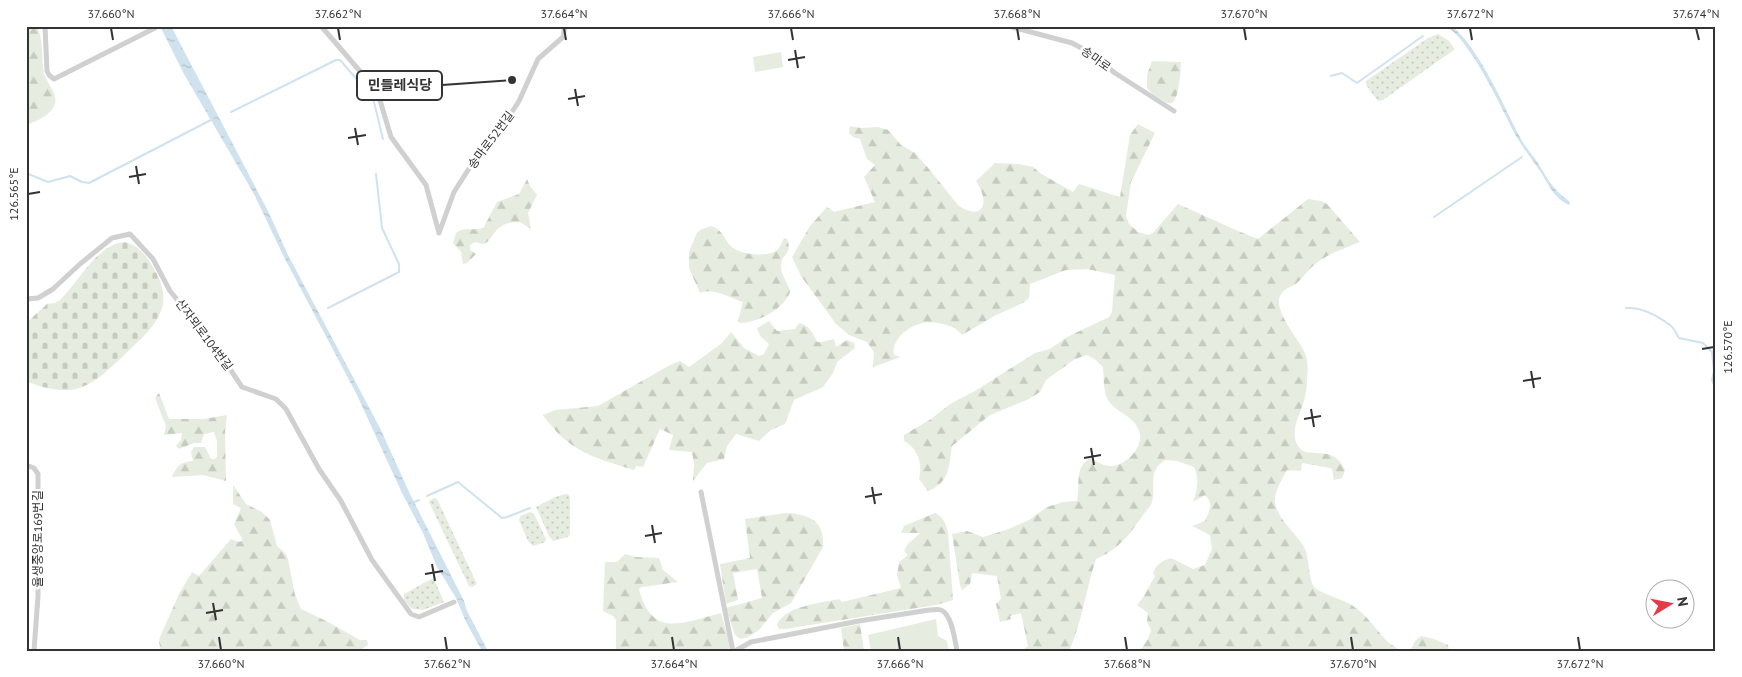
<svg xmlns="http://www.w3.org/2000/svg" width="1742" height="677" font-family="'PT Sans','Noto Sans KR',sans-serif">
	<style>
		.forest { fill: url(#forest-firs) }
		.cemetery { fill: url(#cemetery-stones) }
		.garden { fill: url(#garden-dots) }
		.pitch { fill: #e6ecdf }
		.water { fill: url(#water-ripples) }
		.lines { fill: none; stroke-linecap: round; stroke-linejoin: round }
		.stream { stroke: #cfe2ee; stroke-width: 2 }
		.street { stroke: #d0d0d0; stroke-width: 5 }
		.ticks { fill: none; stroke: #333; stroke-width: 2 }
		.labels { text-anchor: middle; stroke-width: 5; stroke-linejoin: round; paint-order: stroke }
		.street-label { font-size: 12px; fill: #333; stroke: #fff }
		.leader { fill: none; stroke: #333; stroke-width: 2 }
		.callout-dot { fill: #333; stroke: #fff; stroke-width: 2 }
		.callout { fill: #fff; stroke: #333; stroke-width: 2 }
		.callout-label { font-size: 14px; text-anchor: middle; font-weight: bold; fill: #333 }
		.neatline { fill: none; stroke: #333; stroke-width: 2 }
		.ticks-label { font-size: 12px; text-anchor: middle; fill: #333 }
	</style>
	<defs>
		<pattern id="forest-firs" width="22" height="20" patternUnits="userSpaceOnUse" patternTransform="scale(1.25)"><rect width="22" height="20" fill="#e6ecdf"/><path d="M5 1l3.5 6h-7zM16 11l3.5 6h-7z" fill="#c6cbc0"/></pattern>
		<pattern id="cemetery-stones" width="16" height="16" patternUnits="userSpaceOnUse" patternTransform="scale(1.25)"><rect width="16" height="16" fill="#e6ecdf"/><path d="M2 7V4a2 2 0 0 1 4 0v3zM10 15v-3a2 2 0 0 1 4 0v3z" fill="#c6cbc0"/></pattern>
		<pattern id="garden-dots" width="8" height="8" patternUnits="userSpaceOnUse" patternTransform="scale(1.25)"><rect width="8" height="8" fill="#e6ecdf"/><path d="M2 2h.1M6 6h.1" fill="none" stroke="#c6cbc0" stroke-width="1.8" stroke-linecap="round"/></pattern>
		<pattern id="water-ripples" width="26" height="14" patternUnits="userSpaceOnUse" patternTransform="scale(1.25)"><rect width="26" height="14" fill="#cfe2ee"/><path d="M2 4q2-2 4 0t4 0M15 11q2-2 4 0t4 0" fill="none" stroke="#b2c2cd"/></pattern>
	</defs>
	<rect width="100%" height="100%" fill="#fff"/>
	<path class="forest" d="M26,26H37C43,40 42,54 43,69C44,79 53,87 55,97C59,111 37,122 26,125Z
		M1152,61L1181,62C1181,70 1179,97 1173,102C1170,105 1165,102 1162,100C1156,97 1150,93 1147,87V75Z
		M1138,124L1155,133L1131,182L1126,216L1129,224L1138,232L1148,235L1153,233L1178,204L1238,231L1258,239L1308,199L1321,201L1327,204L1360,242C1344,249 1326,254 1313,266C1307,271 1303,278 1297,283C1292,287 1284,288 1281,294C1271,311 1301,340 1306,356C1308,363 1308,371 1307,379C1307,386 1306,394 1304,401C1300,414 1289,433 1298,446C1307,461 1333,442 1345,470L1342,478L1334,480L1332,469L1330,468L1302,463L1301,471L1287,470C1282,479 1274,492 1275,502C1277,519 1296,533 1304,547C1310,558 1308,580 1315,588C1322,594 1343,599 1353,606C1367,615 1374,627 1385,639C1389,644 1395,646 1400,651H1140L1148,639L1151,630L1147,622L1148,613L1137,605L1144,596L1155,576L1153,573C1156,564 1162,561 1171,558L1193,569L1205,565L1212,549L1210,535L1192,526L1205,521C1210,509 1214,505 1205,495L1193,502C1197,490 1200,479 1194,467L1177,461L1165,460C1147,472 1156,485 1152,502C1151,506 1146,511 1143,515C1130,534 1118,550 1096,559C1086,589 1082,622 1069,651H1022L1028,646L1021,613L1010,616L1011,619L1000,622L996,604L1001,599L997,576L972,573L970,584L962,590L960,585L952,534L967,531L983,537L1006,530L1029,520L1047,507L1063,502L1077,501C1081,486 1073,469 1090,458C1096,461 1104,467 1112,466C1126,465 1142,449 1140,434C1136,415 1114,413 1107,398C1103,388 1104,377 1103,367L1096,360L1087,355L1075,359L1046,380L1040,392L1029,399L990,415L952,446C949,465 950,483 928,491L919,479C923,464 918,448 904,441V435L931,419L950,404L975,391L1035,353L1050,349L1067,337L1109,317L1112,312L1115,275L1087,269L1066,270L1030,284L1029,298L1023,303L996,315L962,335C960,333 957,329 954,328C944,323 929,321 919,324C906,328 891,341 894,355L901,357L873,367L874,352L867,342L849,335L836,324L801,276L792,257L810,226L827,207L834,212L875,202L864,177L875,165L867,159L860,139L853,137L849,133L850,126L861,128L878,127L888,130L901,145L915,153L929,169L958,205C964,210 979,217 983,205C985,197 980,187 976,181L995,163L1019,164L1033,167L1040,173L1073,192L1079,184L1120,197L1130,135Z
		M527,179L530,186L537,195L528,213L531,229L520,222C492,221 494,242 483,244C482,244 476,242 475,242L470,245V250L476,254L467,263L463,264L461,252L453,243L456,233C464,226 475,232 484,227L497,202L519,194Z
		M711,226C725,231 723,240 733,248C743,255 769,258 778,249C781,246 782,242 784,238L787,239C793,254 782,253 781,265C780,275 788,282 790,292C784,309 758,323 740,323L738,321L743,302C730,298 713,287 700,293L689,268V252L696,235L700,230Z
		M769,321L777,331L795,329L799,323C809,325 813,333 817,342H821L834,339L836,347L847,340L854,343L855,348L837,362L833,373L823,387L794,400L785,424L771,430L759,441L736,434L727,446L724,459L707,463L693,481L694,465L692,452L669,450L673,435L660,429L643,467L636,466L634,470C593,457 569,452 543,415L555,410L598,406L670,365L680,361L689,367L722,343L731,332L744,348L759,356L764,354L769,344L760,336L757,328Z
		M159,393L169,419H204L227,415L225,432L226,481L203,475L172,477C177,466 180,462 193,461L191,452L194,447H205L211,459H215L217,457V441L214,432L204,434L201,443H194L179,449L176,446L181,440L182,433L164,435L166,426L155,398Z
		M233,485L246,504L262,512L270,520L277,546L286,554L288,559L295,595L301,609L326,621L360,640H367L368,645L359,651H161L159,642L160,637L179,594L192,572L199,576L231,539L239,542L242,541V538L234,525L241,508L233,504Z
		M786,513C809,514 825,521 823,547L791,603L773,613L759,630L746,638L740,639L735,635L726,608L762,598L757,569L733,573L738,600L726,604L720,564L750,558L745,519Z
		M935,513C944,517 945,523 948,532L953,600L936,605L785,629H779L777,625C784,606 821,603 839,599L842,602L901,588L897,575L899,562L908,555L904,551L908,544L920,533H901L904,526Z
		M625,554L636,557L659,558L663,570L678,582L642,587L639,589C652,640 684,622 721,613L730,644L729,651H616V620L613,616L603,611L605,562H617Z
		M860,624L864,651H844L841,628Z
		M1421,636L1434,639L1448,645L1449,651H1410L1415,641Z"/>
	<path class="cemetery" d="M125,242C139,246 146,255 153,267C179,309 151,329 122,357C110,368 98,381 82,387C65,394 42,388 26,381V323L47,304L55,303L60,300C78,283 98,243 125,242Z"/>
	<path class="garden" d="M1438,34L1449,41L1454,48V50L1383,100L1378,101L1366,85V81L1428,38Z
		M566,494L569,495L570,500V534L568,537L553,541L549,536L536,507L555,497Z
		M435,498L437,499L477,584L472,587L469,586L429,502L430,500Z
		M530,512L534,514L546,539L545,542L533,546L528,541L519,520L520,516Z
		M431,579H434L444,602L423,610L412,609L404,600V594Z"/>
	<path class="pitch" d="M781,52L783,67L755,72L753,57Z
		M936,619L938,636L947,641L949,651H871L868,635Z"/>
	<path class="water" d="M160,26H171L269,213L288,255L380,428L410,494L464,601L467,611L488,651H482L466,622L456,598L437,567L423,533L402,493L356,393L284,257L254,194L184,74Z
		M1446,26H1452C1482,52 1503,106 1522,141C1527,149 1533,156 1538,163C1547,178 1554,191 1569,201L1570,203L1569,205C1555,199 1549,186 1542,174C1533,161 1524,149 1516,136C1502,109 1471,41 1446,26Z"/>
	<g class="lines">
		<path class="stream" d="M1331,76L1342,73L1357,83L1423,36
			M231,112L336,60H340L373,98L383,139
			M26,173L48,182L70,176L82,182L89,183L211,120
			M1434,217L1522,157
			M328,308L399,272V264L382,228L376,174
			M1626,308C1641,307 1658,316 1670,325C1674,328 1676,333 1679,338L1703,343L1712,352L1716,350
			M1712,352L1714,371L1712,380L1716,390
			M1716,395L1714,407L1716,413
			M427,496L458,482L502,518L507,517L530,508
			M412,503L419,500"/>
		<path class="street" d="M45,26L47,71L49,75L54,79L155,28
			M321,26L371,84L379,97L391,137L426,185L439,233
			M1008,26L1072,43L1087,51L1115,73L1174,111
			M439,233L454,192L470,167L507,120L519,101L538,59L563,37L565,26
			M26,299L38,298L53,289L80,264L112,238L130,234L153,259L170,291L212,342L242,387L276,399L286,409L319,469L341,501L372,560L411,614L419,617L454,602
			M26,465L34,468L38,474V596L34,651
			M701,492L733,651
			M735,651L751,642L859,621L929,610C933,610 938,609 941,610C952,614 955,641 957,651"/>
	</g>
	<path class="ticks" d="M111,28L113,40M338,28L340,40M564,28L566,40M791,28L793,40M1017,28L1019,40M1244,28L1246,40M1470,28L1472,40M1696,28L1699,40M795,50L798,68M788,60L805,57M575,89L578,106M568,99L585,96M355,128L358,145M348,138L366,135M136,166L139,184M129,177L146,174M28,194L40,192M1702,349L1714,347M1531,371L1534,388M1523,381L1541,378M1311,409L1314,427M1304,419L1321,416M1091,448L1094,465M1084,458L1101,455M872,487L875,504M865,497L882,494M652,525L655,543M645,536L662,533M432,564L435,581M425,574L443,571M213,603L216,620M206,613L223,610M219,637L221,650M445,637L447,650M672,637L674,650M898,637L900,650M1125,637L1127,650M1351,637L1353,650M1578,637L1580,650"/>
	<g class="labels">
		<g class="street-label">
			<text transform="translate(1096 59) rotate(36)" y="4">송마로</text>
			<text transform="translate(491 140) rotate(-53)" y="4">송마로52번길</text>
			<text transform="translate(204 335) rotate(53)" y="4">산자뫼로104번길</text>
			<text transform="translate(38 539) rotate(-90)" y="4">율생중앙로169번길</text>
		</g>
	</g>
	<path class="leader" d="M512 80L442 85"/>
	<circle class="callout-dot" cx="512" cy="80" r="5"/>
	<rect class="callout" x="357" y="71" width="85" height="29" rx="5"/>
	<g class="callout-label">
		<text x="400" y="90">민들레식당</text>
	</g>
	<rect width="1742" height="677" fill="none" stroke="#ffffff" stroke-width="55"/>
	<g transform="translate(1670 604) rotate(80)"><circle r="24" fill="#ffffff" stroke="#adadad"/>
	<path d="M0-4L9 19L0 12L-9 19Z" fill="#e63946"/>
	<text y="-8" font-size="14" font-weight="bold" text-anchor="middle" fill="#333333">N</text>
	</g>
	<rect x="28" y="28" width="1686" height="622" class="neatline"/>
	<g class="ticks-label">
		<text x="111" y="18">37.660°N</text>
		<text x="338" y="18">37.662°N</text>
		<text x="564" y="18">37.664°N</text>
		<text x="791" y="18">37.666°N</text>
		<text x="1017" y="18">37.668°N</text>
		<text x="1244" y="18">37.670°N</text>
		<text x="1470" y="18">37.672°N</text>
		<text x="1696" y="18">37.674°N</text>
		<text transform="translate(14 194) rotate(-90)" y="4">126.565°E</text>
		<text transform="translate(1728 347) rotate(-90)" y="4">126.570°E</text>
		<text x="221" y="668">37.660°N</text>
		<text x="447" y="668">37.662°N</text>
		<text x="674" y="668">37.664°N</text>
		<text x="900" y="668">37.666°N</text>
		<text x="1127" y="668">37.668°N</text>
		<text x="1353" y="668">37.670°N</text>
		<text x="1580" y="668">37.672°N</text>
	</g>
</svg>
